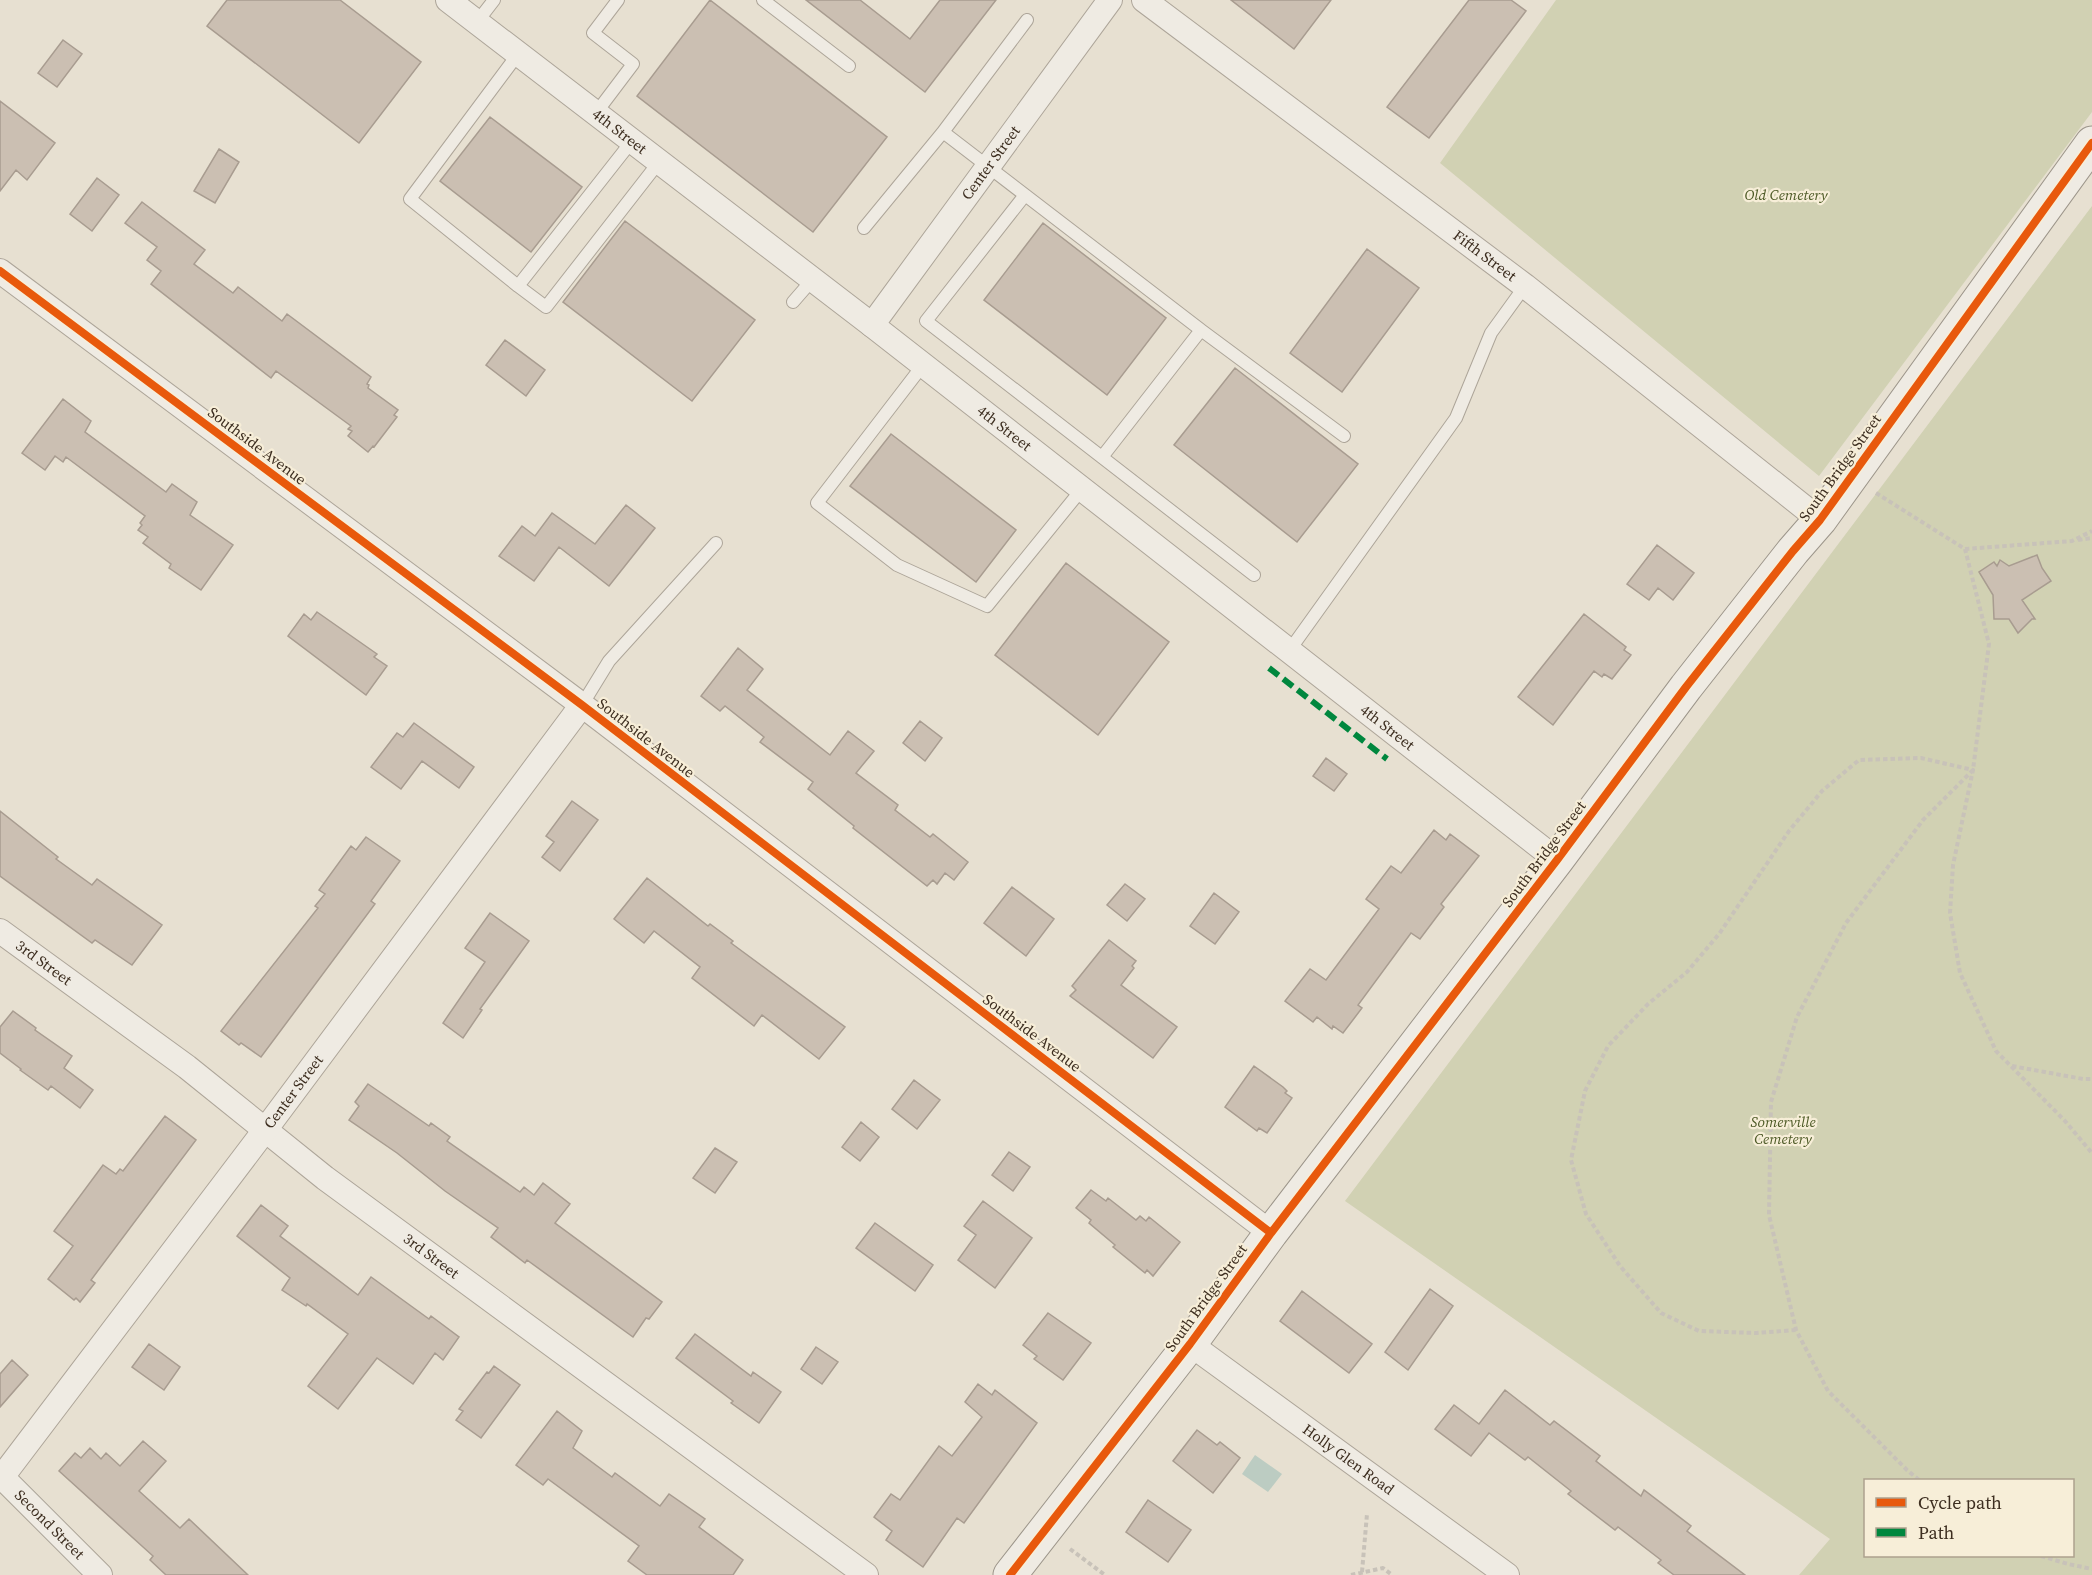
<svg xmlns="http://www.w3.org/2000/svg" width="2092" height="1575" font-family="'Source Serif 4',serif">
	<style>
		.cemetery { fill: #d1d1b3; fill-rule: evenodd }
		.water { fill: #bcccc2 }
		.building { fill: #cbbfb2; stroke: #a89c90; stroke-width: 1.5 }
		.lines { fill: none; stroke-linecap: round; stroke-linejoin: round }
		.lane-casing { stroke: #ada599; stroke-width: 14 }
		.street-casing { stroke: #ada599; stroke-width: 26 }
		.secondary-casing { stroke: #9c958a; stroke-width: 35 }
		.path { stroke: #c8c2b9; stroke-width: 4; stroke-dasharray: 4.5 3; stroke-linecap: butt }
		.lane { stroke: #efebe3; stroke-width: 12 }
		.street { stroke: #efebe3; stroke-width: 24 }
		.secondary { stroke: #efebe3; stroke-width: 33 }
		.quiet { stroke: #00873e; stroke-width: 6; stroke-dasharray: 12 6; stroke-linecap: butt }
		.cycleway-casing { stroke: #f7eed8; stroke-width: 11 }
		.cycleway { stroke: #e8590c; stroke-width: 8 }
		.labels { text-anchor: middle; stroke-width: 4.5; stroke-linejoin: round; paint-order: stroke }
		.street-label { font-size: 15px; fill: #3d2e20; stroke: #f7eed8 }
		.park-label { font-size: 15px; font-style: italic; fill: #4d5a26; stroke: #f7eed8 }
	</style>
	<rect width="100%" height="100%" fill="#e7e0d1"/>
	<path class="cemetery" d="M1556,0H2092V112L1819,476L1440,163Z
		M2092,206V1575H1799L1830,1539L1345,1201ZM1866,1480H2072V1556H1866Z"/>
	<path class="water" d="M1255,1455L1282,1474L1268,1492L1242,1474Z"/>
	<path class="building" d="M227,0H340L421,62L359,143L207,26Z
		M710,0L887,137L813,232L637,96Z
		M806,0H860L910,39L940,0H996L925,92Z
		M1231,0H1331L1294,49Z
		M1469,0H1511L1526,11L1429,138L1387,107Z
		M63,40L82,54L57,87L38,73Z
		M0,101L55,143L27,180L16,170L0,191Z
		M490,117L582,187L531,252L440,181Z
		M219,149L239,162L215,203L194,191Z
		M97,178L119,195L92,231L70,214Z
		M142,202L205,250L194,264L233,293L238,287L282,321L287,314L371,377L367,384L369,385L368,388L398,410L394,415L397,417L374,447L373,446L368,452L348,436L352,431L348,429L351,426L276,371L271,378L151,284L161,271L147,260L157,247L125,223Z
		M625,221L755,320L692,401L563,302Z
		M1043,223L1166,318L1107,395L984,300Z
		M1367,249L1419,288L1342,392L1290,353Z
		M505,340L545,370L526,396L486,365Z
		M1235,368L1358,464L1297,542L1174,445Z
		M63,399L91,421L85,432L166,492L172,484L197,502L190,515L233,545L201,590L169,568L171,564L143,543L148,537L138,530L142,525L140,523L145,516L66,457L63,462L55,456L45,470L22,453Z
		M891,434L1016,530L976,582L850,486Z
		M626,505L655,528L609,586L559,547L534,581L499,556L522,526L535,536L552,513L595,544Z
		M1657,545L1694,573L1673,600L1658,588L1649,600L1627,584Z
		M2037,555L2042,568L2051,581L2022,600L2035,619H2032L2018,633L2009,619H1994L1993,595L1979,572L1994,562L1997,566L2000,560L2009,566Z
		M1066,563L1169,642L1098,735L995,655Z
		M317,612L377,654L374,657L387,666L366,695L288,636L304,614L311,620Z
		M1584,614L1626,647L1624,650L1631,655L1612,679L1604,674L1602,677L1594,671L1553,725L1518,697Z
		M738,648L763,669L747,690L830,755L848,731L874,751L856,773L898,805L895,810L930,837L933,834L968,862L954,880L945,873L937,884L933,880L927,886L853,828L854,826L808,789L813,782L760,742L764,737L725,706L720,711L701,696Z
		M920,721L942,738L925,761L903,743Z
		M414,723L474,767L459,788L422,761L401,789L371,767L397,733L403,737Z
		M1326,758L1347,774L1334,791L1313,776Z
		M572,801L598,820L560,871L542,857L554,842L546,836Z
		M0,811L58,857L56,859L92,885L97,879L162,925L132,965L95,940L92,943L0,876Z
		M1434,830L1446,840L1450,834L1479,856L1441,904L1444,907L1420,939L1411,933L1358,1005L1362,1008L1343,1033L1333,1026L1332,1029L1317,1017L1313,1022L1285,1001L1310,969L1326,980L1379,909L1366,899L1391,866L1401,873Z
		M366,837L400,861L371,901L375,904L261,1057L241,1043L239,1045L221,1031L318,908L315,906L325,894L319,890L351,846L356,850Z
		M647,878L708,926L710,924L733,941L731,943L845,1027L819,1059L762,1015L754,1026L692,978L700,967L654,931L644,943L614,919Z
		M1125,884L1145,899L1127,921L1107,905Z
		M1012,887L1054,919L1026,956L984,923Z
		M1214,893L1239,912L1215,944L1190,926Z
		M490,913L529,941L480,1009L482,1010L463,1038L443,1023L485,962L465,948Z
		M1109,940L1136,961L1132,966L1134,968L1121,985L1177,1027L1153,1058L1070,996L1076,990L1072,986Z
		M13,1011L36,1028L35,1030L72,1056L64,1068L93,1090L80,1108L51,1086L48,1090L20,1070L21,1069L0,1053V1027Z
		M1254,1066L1283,1087L1287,1091L1285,1093L1292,1098L1267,1133L1259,1128L1257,1131L1225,1107Z
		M914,1080L940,1100L917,1129L892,1109Z
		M368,1084L429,1126L431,1123L450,1137L447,1141L520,1192L524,1187L534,1195L543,1183L570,1204L555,1223L662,1302L649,1319L646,1318L633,1337L527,1260L525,1263L491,1237L498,1228L445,1191L397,1153L349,1120L359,1106L355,1102Z
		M165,1116L196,1140L91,1280L95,1283L80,1302L76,1298L74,1300L48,1279L73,1246L54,1231L103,1165L116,1174L120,1169L123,1171Z
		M861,1122L879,1137L860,1161L842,1147Z
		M715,1148L737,1162L715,1193L693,1178Z
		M1009,1152L1030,1167L1013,1191L992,1175Z
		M1091,1190L1106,1201L1108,1198L1136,1220L1140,1216L1146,1221L1149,1217L1180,1242L1153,1276L1147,1270L1145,1273L1113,1247L1115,1245L1089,1223L1091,1220L1076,1208Z
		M983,1201L1032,1238L995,1288L958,1260L976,1235L964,1226Z
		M261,1205L288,1226L280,1236L358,1295L371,1277L429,1319L431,1316L459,1337L443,1360L435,1353L413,1384L377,1358L338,1409L308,1386L348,1334L307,1304L306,1306L282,1290L290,1278L237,1236Z
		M875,1223L933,1265L915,1291L856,1248Z
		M1430,1289L1453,1306L1408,1370L1385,1352Z
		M1302,1291L1372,1344L1349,1373L1280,1321Z
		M1048,1313L1091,1343L1063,1380L1034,1359L1037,1356L1023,1345Z
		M695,1334L751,1376L753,1372L781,1392L759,1423L731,1403L733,1401L676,1358Z
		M149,1344L180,1367L164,1390L132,1367Z
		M816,1347L838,1362L822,1384L801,1369Z
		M12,1360L28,1375L0,1407V1374Z
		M494,1366L520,1385L481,1438L456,1420L463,1411L459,1409L487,1372L489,1373Z
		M978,1384L992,1395L995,1390L1037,1423L964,1523L957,1518L923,1567L886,1540L892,1531L874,1517L891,1494L900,1500L939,1446L952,1456L982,1417L965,1402Z
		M1505,1390L1550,1425L1554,1421L1600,1456L1596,1461L1641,1496L1644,1490L1691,1526L1687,1531L1745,1575H1674L1658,1563L1661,1560L1618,1527L1615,1530L1568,1494L1571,1491L1528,1457L1525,1460L1489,1433L1471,1456L1435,1429L1454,1405L1479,1424Z
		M557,1411L582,1431L573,1448L612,1477L615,1473L660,1506L669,1494L705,1519L699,1527L743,1560L733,1575H647L628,1561L639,1546L548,1479L543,1485L516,1465Z
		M1197,1430L1217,1445L1220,1442L1240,1458L1213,1493L1173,1461Z
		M143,1441L166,1461L139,1491L180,1528L189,1519L248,1575H166L150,1560L153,1556L59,1471L75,1453L81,1458L90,1448L101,1459L106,1453L120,1466Z
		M1148,1500L1191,1530L1168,1562L1126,1532Z"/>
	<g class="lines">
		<defs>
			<path id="lane" d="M763,0L849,66
				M1027,20L943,132L1201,330
				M477,22L494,0
				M518,54L410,199L518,286L632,141
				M596,113L633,64L593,33L618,0
				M1025,195L926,321L1254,575
				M864,228L943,132
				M518,286L546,307L659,162
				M793,302L813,279
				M923,365L817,503L897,565L987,606L1082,489
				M1102,457L1201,330L1344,436
				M1289,651L1456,418L1491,333L1525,286
				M582,705L609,661L716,543"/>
			<g id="street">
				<path id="s1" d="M448,0L872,325L1557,860"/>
				<path id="s2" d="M1144,0L1525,286L1820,520"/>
				<path d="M0,271L582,705L1271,1233"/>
				<path id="s3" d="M872,325L1110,0"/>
				<path id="s4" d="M0,931L187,1067L325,1178L866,1575"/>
				<path id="s5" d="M1190,1344L1507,1575"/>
				<path id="s6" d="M0,1475L100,1575"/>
				<path id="s7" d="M2,1477L265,1130L582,705"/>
			</g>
			<path id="secondary" d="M1010,1575L1190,1344L1271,1233L1557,860L1686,687L1793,551L1820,520L2092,143"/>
		</defs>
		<use href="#lane" class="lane-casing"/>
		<use href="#street" class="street-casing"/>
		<use href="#secondary" class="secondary-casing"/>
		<path class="path" d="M1876,493L1965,549L2072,541L2092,531
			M2078,540L2092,538
			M2012,1066L2083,1079H2092
			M1796,1330L1756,1333L1699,1331L1661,1313L1620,1266L1586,1214L1571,1160L1585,1091L1608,1046L1648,1004L1687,972L1719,934L1789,831L1822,791L1859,760L1921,758L1973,770L1953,865L1950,913L1960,973L1996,1051L2065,1121L2092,1153
			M1919,1480L1907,1470L1828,1391L1796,1330L1769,1215L1771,1102L1797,1017L1846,923L1923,820L1973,770L1989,644L1965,549
			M1070,1549L1105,1575
			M2041,1556L2068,1564L2092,1569
			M1362,1572L1367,1514
			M1351,1575L1383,1568L1392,1575"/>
		<use href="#lane" class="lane"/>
		<use href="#street" class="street"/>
		<use href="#secondary" class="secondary"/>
		<path class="quiet" d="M1269,668L1387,759"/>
		<defs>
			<path id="cycleway" d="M0,271L582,705L1271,1233
				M1010,1575L1190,1344L1271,1233L1557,860L1686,687L1793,551L1820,520L2092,143"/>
		</defs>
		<use href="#cycleway" class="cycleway-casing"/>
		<use href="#cycleway" class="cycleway"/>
	</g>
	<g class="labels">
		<g class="street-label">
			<text dy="5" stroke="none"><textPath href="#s1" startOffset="216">4th Street</textPath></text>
			<text dy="5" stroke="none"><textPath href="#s3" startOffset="201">Center Street</textPath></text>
			<text dy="5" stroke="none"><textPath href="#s2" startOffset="426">Fifth Street</textPath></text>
			<text dy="5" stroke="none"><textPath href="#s1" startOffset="702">4th Street</textPath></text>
			<text transform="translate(257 446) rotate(37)" y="5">Southside Avenue</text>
			<text transform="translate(1840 468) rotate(-54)" y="5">South Bridge Street</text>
			<text dy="5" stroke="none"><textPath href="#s1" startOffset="1188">4th Street</textPath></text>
			<text transform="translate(646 738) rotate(38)" y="5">Southside Avenue</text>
			<text transform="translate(1544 854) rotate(-53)" y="5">South Bridge Street</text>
			<text dy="5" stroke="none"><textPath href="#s4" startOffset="54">3rd Street</textPath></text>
			<text transform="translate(1032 1033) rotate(37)" y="5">Southside Avenue</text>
			<text dy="5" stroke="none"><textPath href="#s7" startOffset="483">Center Street</textPath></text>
			<text dy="5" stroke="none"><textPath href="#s4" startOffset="540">3rd Street</textPath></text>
			<text transform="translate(1206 1298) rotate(-54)" y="5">South Bridge Street</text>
			<text dy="5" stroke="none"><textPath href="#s5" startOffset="196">Holly Glen Road</textPath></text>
			<text dy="5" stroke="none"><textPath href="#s6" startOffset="70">Second Street</textPath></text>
		</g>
		<g class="park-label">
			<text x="1786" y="200">Old Cemetery</text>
			<text x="1783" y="1127">Somerville<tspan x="1783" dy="17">Cemetery</tspan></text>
		</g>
	</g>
	<rect x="1864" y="1479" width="210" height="78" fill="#f7eed8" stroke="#ada18e" stroke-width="1.5"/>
	<rect x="1876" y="1498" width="30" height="9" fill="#e8590c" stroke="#ada18e" stroke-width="1.5"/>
	<text x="1918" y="1509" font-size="18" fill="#3d2e20">Cycle path</text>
	<rect x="1876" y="1528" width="30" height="9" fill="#00873e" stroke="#ada18e" stroke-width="1.5"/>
	<text x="1918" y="1539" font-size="18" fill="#3d2e20">Path</text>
</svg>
